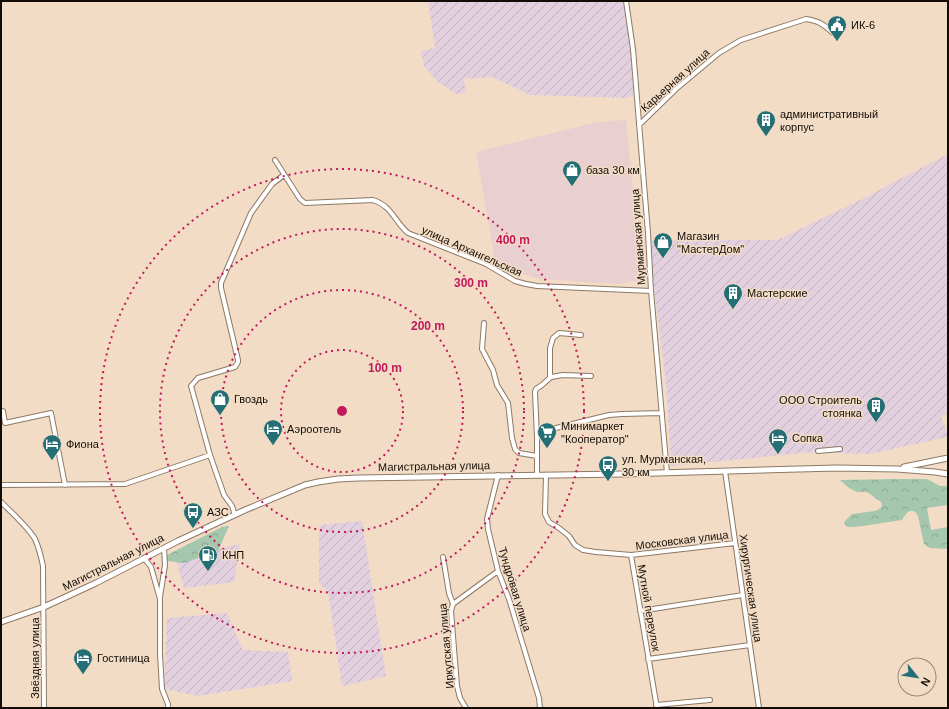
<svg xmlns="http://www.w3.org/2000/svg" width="949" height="709" font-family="Arial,sans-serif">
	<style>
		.commercial { fill: #eacfd0 }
		.industrial { fill: url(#industrial-furrows) }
		.forest { fill: url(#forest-crowns) }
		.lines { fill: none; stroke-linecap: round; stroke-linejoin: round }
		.minor-casing { stroke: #8d7965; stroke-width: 6 }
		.major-casing { stroke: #8d7965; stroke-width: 7 }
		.minor { stroke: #fff; stroke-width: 4 }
		.major { stroke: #fff; stroke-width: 5 }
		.ring { fill: none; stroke: #c2185b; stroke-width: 2; stroke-dasharray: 2 4 }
		.labels { text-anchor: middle; stroke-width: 3; stroke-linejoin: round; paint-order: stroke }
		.poi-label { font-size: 11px; fill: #130c05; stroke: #f2dcc6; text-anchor: start }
		.street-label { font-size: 11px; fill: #130c05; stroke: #f2dcc6 }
		.centre { fill: #c2185b; stroke: #f2dcc6; stroke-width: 2 }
		.ring-label { font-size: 12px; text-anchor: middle; font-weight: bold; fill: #c2185b; stroke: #f2dcc6; stroke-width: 3; stroke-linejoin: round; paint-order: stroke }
	</style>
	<defs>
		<pattern id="industrial-furrows" width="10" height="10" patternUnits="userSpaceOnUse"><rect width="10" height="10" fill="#e3d0df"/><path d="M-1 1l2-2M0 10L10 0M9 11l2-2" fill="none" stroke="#c2b1be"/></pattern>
		<pattern id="forest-crowns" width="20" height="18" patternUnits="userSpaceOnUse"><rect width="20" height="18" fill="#a4c7ae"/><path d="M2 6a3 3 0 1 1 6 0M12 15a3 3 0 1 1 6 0" fill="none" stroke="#8caa94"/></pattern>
	</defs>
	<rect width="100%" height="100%" fill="#f2dcc6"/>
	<path class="commercial" d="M626,120L642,280L618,284L539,279L496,266L476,152L598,122Z"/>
	<path class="industrial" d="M428,1H622L628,22L632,53L634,91L633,95L628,98L530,95L492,77L464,79L466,93L456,94L437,81L424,66L421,51L435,48Z
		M948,154V413L941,417L948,433V437L869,454L811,452L671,466L666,384L648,240H778L864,198Z
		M362,521L386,676L342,686L328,592L319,583V525Z
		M240,544L234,582L184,588L176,559Z
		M227,613L243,650L288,652L292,681L198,696L164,689L167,618Z"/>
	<path class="forest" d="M893,479H927L940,486H948V505L927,508L931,530L948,527V549L930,548L924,544L918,516C913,506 906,512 902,520L855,527H849L845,525L844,522L852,514L875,511L881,508L882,504L881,502L867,492H857L849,488L840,480Z
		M229,526L218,551L184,563L167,561V555L222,527Z"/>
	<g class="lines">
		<defs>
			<path id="minor" d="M626,1L633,49L648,233L651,291L667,473
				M639,125L676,89L719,53L741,40L806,19C819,21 823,24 833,33
				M275,160L300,199L305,203L373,200C392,206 394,221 408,233L486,264L515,281L526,284L537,286L651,291
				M484,323L482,349L493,370L497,385L508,403L512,438L515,449L519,453L537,456
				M550,378V348L553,338L559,333L581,335
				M1,411H3L5,423L51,413L65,485
				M537,438L535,392L536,389L542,385L551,377L563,375L591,376
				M818,451L840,449
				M725,471L759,708
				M498,475L487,519L488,529L498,571L509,599L539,698L540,708
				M537,475V438L552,429L609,415L622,414L662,413
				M546,475L545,514L549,522L559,528L569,536L575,545L583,550L596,552L631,555L735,543
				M1,485L125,484L210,455
				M1,502C12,513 27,526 35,539C39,548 41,556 43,566L44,708
				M235,515L232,506L224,495L210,455L191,386L198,378L235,367L238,362V360L221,288V283L251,213L272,184L284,175
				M631,555L657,708
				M443,557L449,593L453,604L451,611L457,686L460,698L466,708
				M144,558L151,567L160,599V654L162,689L168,704V708
				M160,597L165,565L164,548
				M453,604L498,571
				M640,611L743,595
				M648,659L750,645
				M656,705L710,700"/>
			<path id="major" d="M904,467L948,458
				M1,622L44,607L96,583L178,541L245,510L305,485L318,482L338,479L358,478L622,474L836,468L897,469L935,472L948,474"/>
		</defs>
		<use href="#minor" class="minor-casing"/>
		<use href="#major" class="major-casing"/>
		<use href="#minor" class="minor"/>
		<use href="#major" class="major"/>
	</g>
	<g class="ring">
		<circle cx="342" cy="411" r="61"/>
		<circle cx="342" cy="411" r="121"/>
		<circle cx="342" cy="411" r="182"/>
		<circle cx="342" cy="411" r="242"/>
	</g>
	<defs>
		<symbol id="civic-pin" viewBox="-11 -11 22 30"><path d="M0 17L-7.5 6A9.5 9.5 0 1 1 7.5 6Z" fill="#246e75" stroke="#f2dcc6"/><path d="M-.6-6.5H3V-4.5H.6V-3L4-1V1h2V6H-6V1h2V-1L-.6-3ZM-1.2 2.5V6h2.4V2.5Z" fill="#fff"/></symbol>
		<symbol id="building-pin" viewBox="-11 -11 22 30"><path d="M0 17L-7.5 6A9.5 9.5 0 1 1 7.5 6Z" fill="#246e75" stroke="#f2dcc6"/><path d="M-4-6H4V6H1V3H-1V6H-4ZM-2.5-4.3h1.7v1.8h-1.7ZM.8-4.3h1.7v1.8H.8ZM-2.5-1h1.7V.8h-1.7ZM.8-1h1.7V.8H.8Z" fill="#fff"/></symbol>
		<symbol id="shop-pin" viewBox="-11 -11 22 30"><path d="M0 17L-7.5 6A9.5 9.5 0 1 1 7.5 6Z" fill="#246e75" stroke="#f2dcc6"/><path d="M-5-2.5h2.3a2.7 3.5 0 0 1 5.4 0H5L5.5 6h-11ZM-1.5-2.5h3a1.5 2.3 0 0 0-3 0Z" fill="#fff"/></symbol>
		<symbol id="hotel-pin" viewBox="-11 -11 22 30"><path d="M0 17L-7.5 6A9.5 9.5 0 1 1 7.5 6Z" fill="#246e75" stroke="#f2dcc6"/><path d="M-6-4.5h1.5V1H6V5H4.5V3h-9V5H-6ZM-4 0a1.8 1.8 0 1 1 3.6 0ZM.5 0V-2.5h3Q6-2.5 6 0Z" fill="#fff"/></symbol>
		<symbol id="supermarket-pin" viewBox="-11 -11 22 30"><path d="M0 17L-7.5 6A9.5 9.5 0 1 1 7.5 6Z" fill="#246e75" stroke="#f2dcc6"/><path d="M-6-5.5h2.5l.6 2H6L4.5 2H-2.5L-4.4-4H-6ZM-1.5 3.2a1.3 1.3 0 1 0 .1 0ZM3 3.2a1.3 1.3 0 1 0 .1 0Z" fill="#fff"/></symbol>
		<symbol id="bus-pin" viewBox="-11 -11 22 30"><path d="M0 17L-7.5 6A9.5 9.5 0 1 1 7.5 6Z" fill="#246e75" stroke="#f2dcc6"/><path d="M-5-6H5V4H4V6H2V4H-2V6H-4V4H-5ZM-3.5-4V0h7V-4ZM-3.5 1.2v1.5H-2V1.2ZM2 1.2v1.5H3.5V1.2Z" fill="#fff"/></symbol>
		<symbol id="fuel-pin" viewBox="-11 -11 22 30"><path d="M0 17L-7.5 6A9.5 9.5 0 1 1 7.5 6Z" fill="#246e75" stroke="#f2dcc6"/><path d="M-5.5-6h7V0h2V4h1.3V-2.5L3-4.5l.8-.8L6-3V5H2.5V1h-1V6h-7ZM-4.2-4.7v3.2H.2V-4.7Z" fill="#fff"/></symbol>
	</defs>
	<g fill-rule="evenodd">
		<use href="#civic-pin" x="826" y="14" width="22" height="30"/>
		<use href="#building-pin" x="755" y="109" width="22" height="30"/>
		<use href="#shop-pin" x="561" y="159" width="22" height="30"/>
		<use href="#shop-pin" x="652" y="231" width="22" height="30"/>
		<use href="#building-pin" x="722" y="282" width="22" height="30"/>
		<use href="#shop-pin" x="209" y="388" width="22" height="30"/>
		<use href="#building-pin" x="865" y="395" width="22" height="30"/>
		<use href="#hotel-pin" x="262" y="418" width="22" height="30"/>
		<use href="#supermarket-pin" x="536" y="421" width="22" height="30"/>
		<use href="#hotel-pin" x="767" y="427" width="22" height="30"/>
		<use href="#hotel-pin" x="41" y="433" width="22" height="30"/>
		<use href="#bus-pin" x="597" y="454" width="22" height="30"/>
		<use href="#bus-pin" x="182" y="501" width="22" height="30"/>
		<use href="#fuel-pin" x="197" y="544" width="22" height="30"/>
		<use href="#hotel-pin" x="72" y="647" width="22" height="30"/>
	</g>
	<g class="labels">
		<g class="poi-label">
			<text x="851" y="29">ИК-6</text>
			<text x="780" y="118">административный<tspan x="780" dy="13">корпус</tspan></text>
			<text x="586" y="174">база 30 км</text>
			<text x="677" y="240">Магазин<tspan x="677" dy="13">"МастерДом"</tspan></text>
			<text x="747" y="297">Мастерские</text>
			<text x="234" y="403">Гвоздь</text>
			<text x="862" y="404" text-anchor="end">ООО Строитель<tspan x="862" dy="13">стоянка</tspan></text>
			<text x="561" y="430">Минимаркет<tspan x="561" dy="13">"Кооператор"</tspan></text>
			<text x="287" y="433">Аэроотель</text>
			<text x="792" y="442">Сопка</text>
			<text x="66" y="448">Фиона</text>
			<text x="622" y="463">ул. Мурманская,<tspan x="622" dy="13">30 км</tspan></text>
			<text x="207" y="516">АЗС</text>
			<text x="222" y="559">КНП</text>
			<text x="97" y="662">Гостиница</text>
		</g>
		<g class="street-label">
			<text transform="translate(675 80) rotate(-42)" y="4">Карьерная улица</text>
			<text transform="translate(638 237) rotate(-94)" y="4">Мурманская улица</text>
			<text transform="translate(472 251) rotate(24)" y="4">улица Архангельская</text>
			<text transform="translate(434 466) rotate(-1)" y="4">Магистральная улица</text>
			<text transform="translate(682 540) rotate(-7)" y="4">Московская улица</text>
			<text transform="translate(113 562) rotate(-27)" y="4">Магистральная улица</text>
			<text transform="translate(751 588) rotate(82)" y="4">Хирургическая улица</text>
			<text transform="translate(515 589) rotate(73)" y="4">Тундровая улица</text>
			<text transform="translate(649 608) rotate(80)" y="4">Мутной переулок</text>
			<text transform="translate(446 646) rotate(-95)" y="4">Иркутская улица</text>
			<text transform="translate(35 658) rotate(-90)" y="4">Звёздная улица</text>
		</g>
	</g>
	<circle cx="342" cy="411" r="6" class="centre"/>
	<g class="ring-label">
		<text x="513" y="244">400 m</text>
		<text x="471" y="287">300 m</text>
		<text x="428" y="330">200 m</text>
		<text x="385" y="372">100 m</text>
	</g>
	<rect width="949" height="709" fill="none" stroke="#130c05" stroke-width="4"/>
	<g transform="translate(917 677) rotate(120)"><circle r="19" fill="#f2dcc6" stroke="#998979"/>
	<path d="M0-3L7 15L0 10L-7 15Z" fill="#246e75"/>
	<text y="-6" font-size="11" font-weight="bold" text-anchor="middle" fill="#130c05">N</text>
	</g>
</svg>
